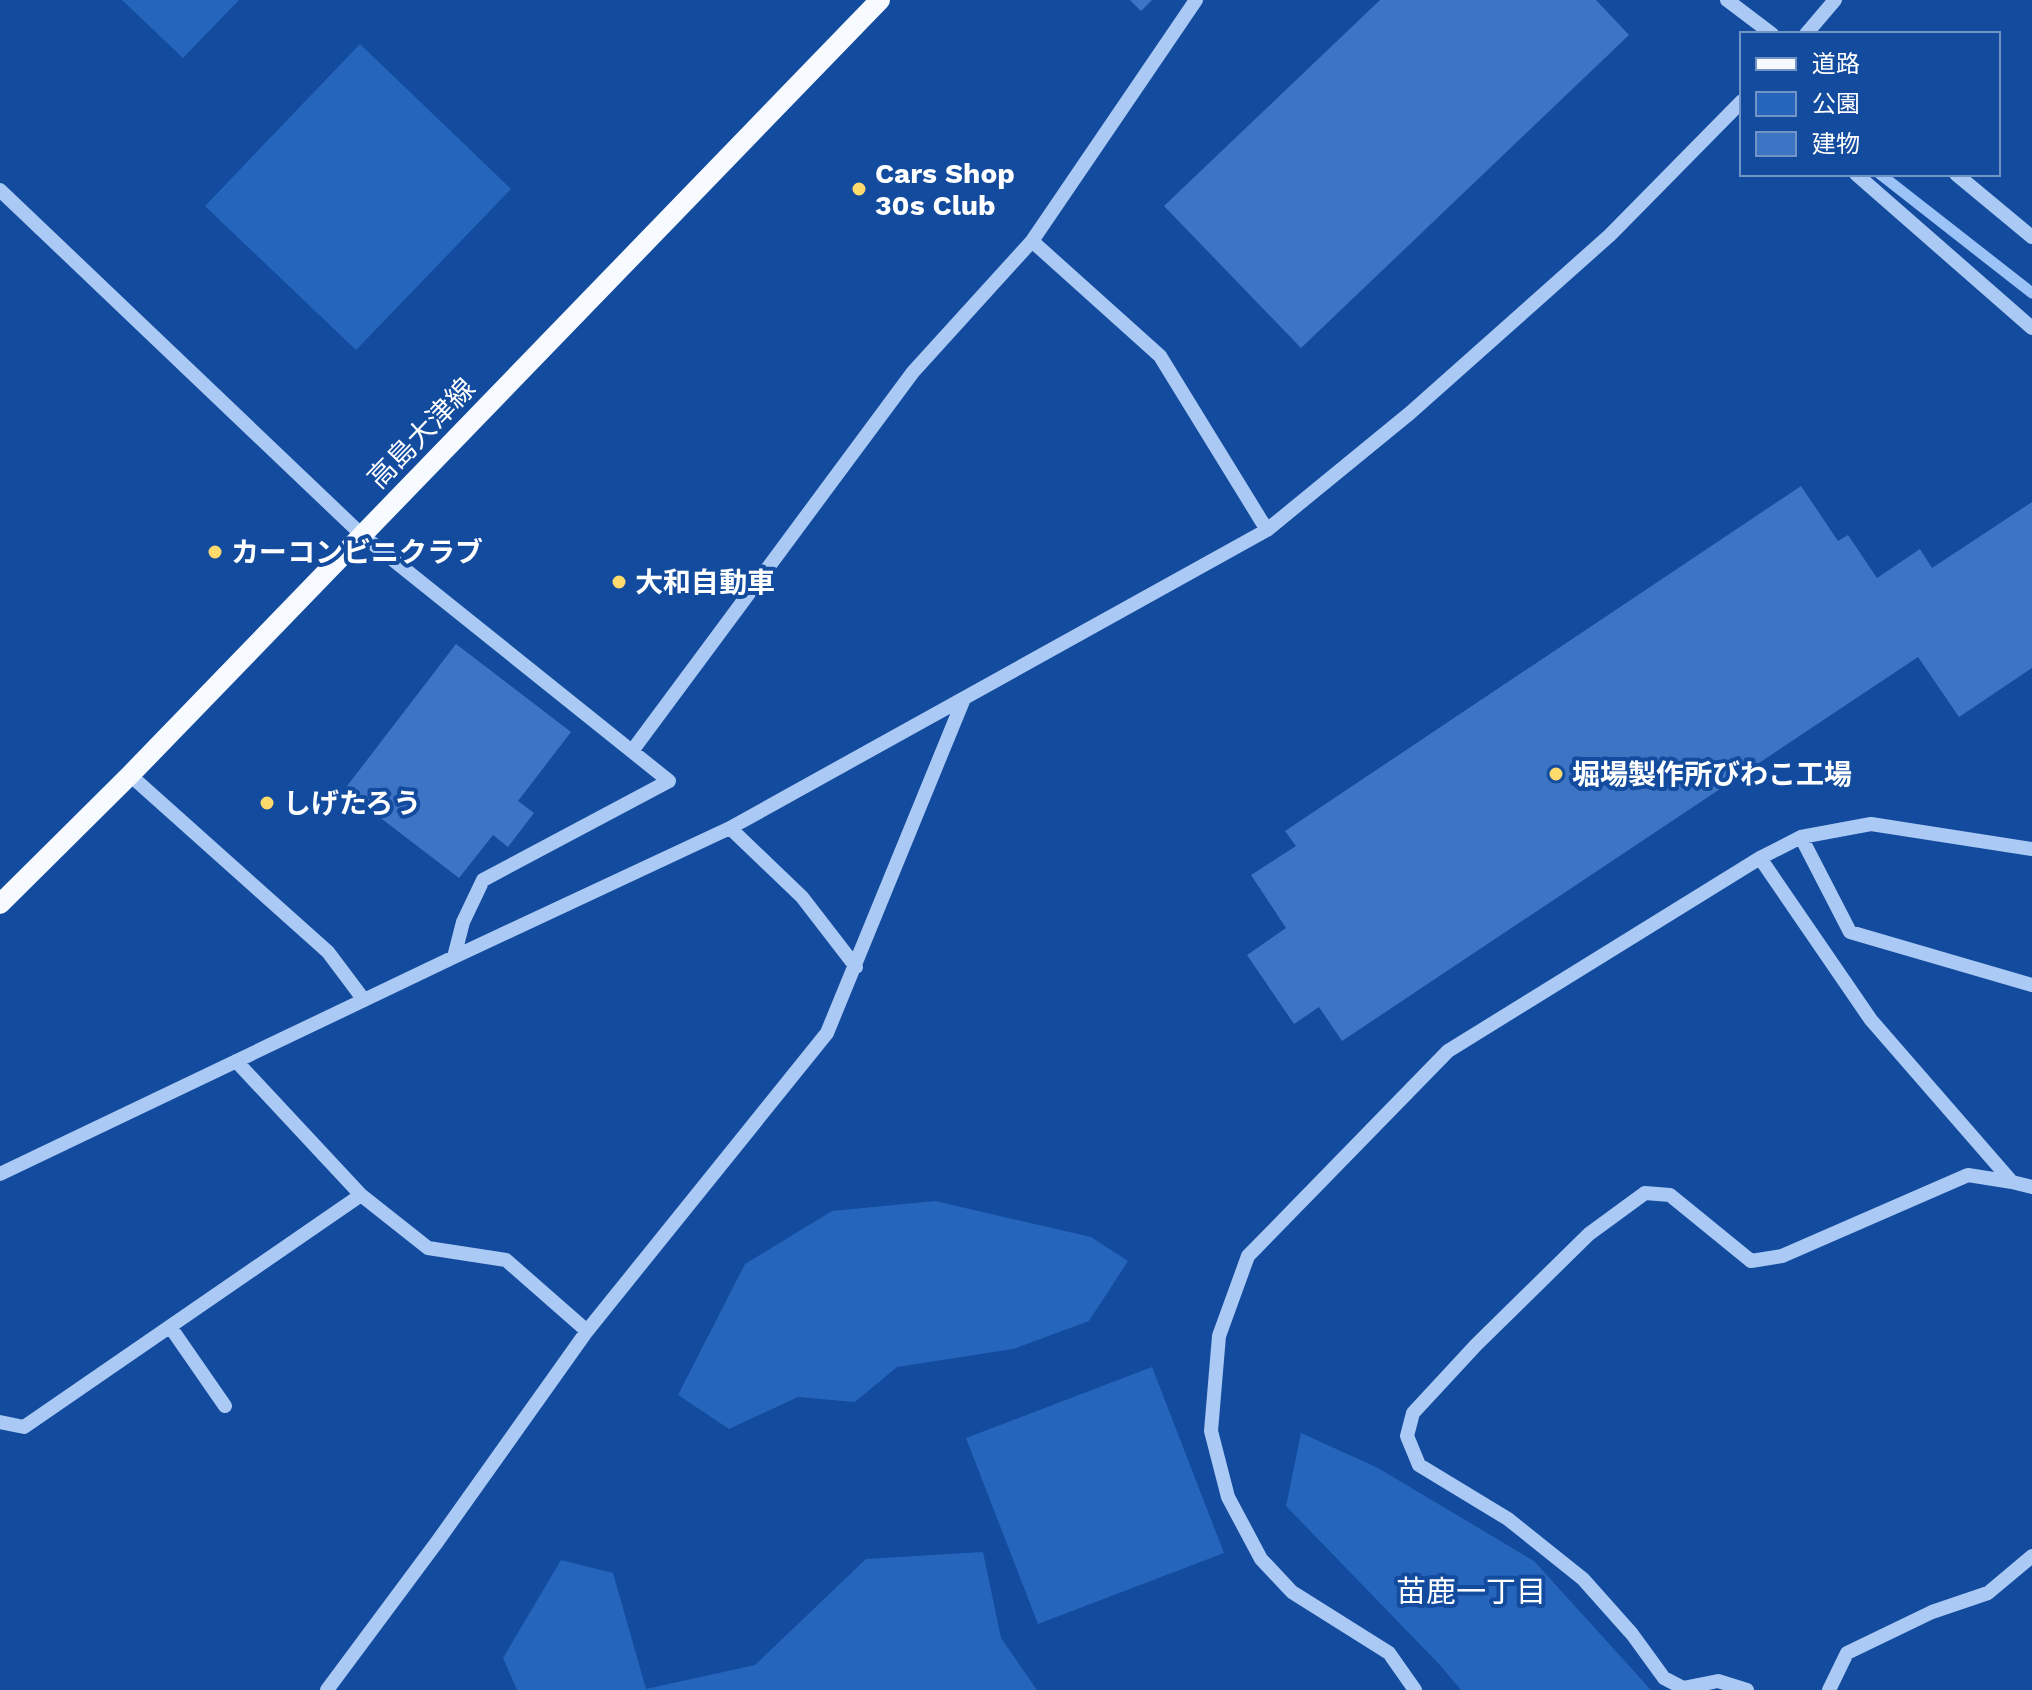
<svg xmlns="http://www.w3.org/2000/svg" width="2032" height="1690" font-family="'Work Sans','Noto Sans JP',sans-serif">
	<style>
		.green { fill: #2665bc }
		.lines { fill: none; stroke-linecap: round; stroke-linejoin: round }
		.stream { stroke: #9cc3f7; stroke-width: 11 }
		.building { fill: #3d75c4 }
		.minor { stroke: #aac9f4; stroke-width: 14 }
		.major { stroke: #f7faff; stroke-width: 20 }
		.poi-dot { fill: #ffda6d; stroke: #134b9e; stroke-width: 3 }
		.labels { text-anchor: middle; stroke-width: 8; stroke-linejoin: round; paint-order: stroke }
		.poi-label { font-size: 28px; font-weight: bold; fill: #fff; stroke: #134b9e; text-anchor: start }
		.street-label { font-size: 28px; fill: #fff; stroke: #134b9e }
		.neighbourhood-label { font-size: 30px; fill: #fff; stroke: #134b9e }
	</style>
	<rect width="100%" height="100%" fill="#134b9e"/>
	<path class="green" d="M122,0H239L183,58Z
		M360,44L511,189L356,350L205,206Z
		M935,1201L1091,1237L1128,1261L1089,1321L1013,1349L897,1367L855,1402L798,1397L729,1429L678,1395L745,1264L832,1211Z
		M1152,1367L1224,1553L1038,1624L966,1438Z
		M1301,1433L1378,1468L1534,1561L1651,1690H1461L1439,1664L1286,1506Z
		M983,1552L1001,1638L1037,1690H517L503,1658L561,1560L613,1573L646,1689L755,1665L866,1559Z"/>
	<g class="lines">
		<path class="stream" d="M1880,174L2032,293"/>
	</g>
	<path class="building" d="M1130,0H1152L1141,11Z
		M1380,0H1596L1629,35L1301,348L1164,206Z
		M1801,486L1838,541L1848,535L1877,578L1920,549L1932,568L2032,502V668L1959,717L1918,657L1342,1041L1319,1007L1294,1024L1247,955L1286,928L1251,875L1296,846L1285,831Z
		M456,644L571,732L518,801L534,813L508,847L493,835L459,878L344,790Z"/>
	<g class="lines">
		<path class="minor" d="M1727,0L1772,34
			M1806,34L1835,0
			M1856,174L2032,328
			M1956,174L2032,237
			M0,190L362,535L669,781L483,880L463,922L454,957
			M1032,241L1160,356L1267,530
			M632,751L913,372L1032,241L1196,0
			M130,775L328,952L364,1000
			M730,828L802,897L856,967
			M1801,837L1850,932L2032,985
			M1760,858L1871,1020L2012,1182L2032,1187
			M236,1061L361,1195L428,1248L506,1260L587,1331
			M0,1174L454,957L730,828L1267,530L1410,413L1610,235L1742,101
			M171,1328L225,1406
			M0,1422L24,1427L361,1195
			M327,1690L437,1542L587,1331L827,1033L963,701
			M1415,1690L1389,1653L1292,1592L1261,1559L1228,1497L1211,1431L1219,1336L1248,1256L1448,1051L1760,858L1801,837L1871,824L2032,849
			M1747,1690L1718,1681L1683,1688L1664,1678L1632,1634L1583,1579L1508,1519L1419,1465L1407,1436L1413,1413L1476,1345L1589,1234L1645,1193L1670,1195L1751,1261L1782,1256L1968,1175L2012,1182
			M1829,1690L1847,1653L1932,1612L1988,1593L2032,1556"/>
		<path class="major" d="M0,904L130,775L880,0"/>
	</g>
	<g class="poi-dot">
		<circle cx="859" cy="189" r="8"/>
		<circle cx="215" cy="552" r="8"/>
		<circle cx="619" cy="582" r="8"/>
		<circle cx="1556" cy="774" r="8"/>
		<circle cx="267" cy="803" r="8"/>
	</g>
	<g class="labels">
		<g class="poi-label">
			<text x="875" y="183">Cars Shop<tspan x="875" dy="32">30s Club</tspan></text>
			<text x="231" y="562">カーコンビニクラブ</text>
			<text x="635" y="592">大和自動車</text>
			<text x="1572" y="784">堀場製作所びわこ工場</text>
			<text x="283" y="813">しげたろう</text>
		</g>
		<g class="street-label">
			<text transform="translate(421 433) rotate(-46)" y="10">高島大津線</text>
		</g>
		<g class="neighbourhood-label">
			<text x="1471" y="1602">苗鹿一丁目</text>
		</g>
	</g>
	<rect x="1740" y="32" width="260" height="144" fill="#134b9e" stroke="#7193c5" stroke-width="2"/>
	<rect x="1756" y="58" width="40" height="12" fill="#f7faff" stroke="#7193c5" stroke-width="2"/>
	<text x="1812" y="72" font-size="24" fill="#ffffff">道路</text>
	<rect x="1756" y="92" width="40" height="24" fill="#2665bc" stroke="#7193c5" stroke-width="2"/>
	<text x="1812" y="112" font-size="24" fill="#ffffff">公園</text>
	<rect x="1756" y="132" width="40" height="24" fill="#3d75c4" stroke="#7193c5" stroke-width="2"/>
	<text x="1812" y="152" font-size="24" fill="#ffffff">建物</text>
</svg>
